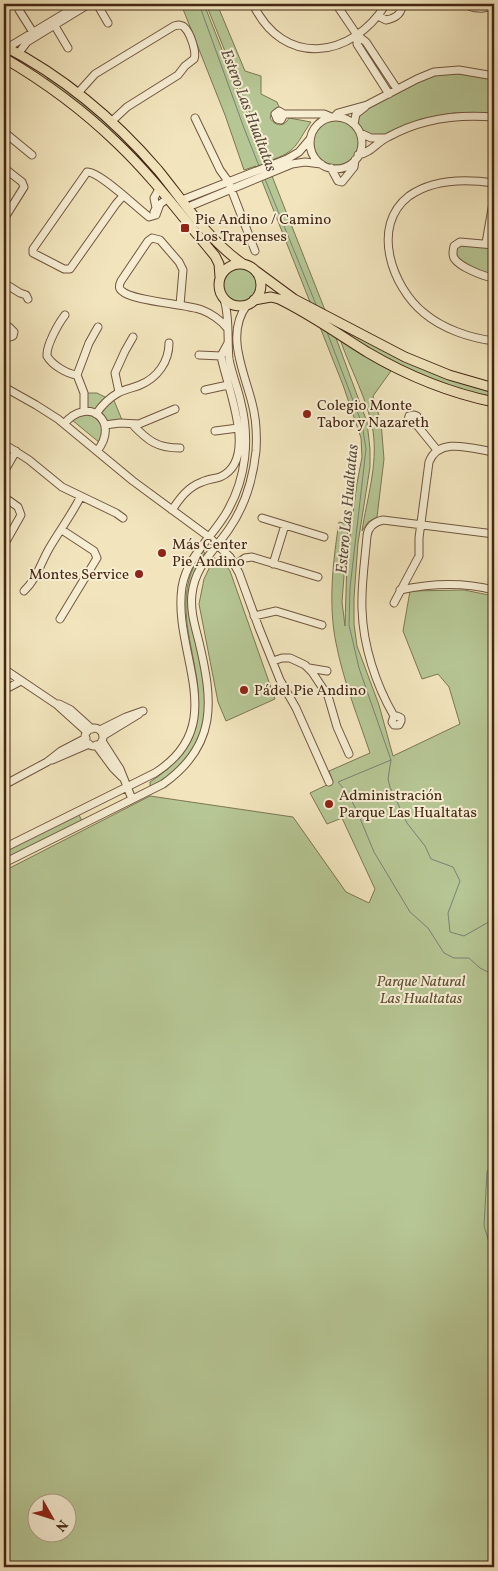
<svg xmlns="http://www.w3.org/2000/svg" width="498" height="1571" font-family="Vollkorn,serif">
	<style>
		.green { fill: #b6c694; stroke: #7d7654; fill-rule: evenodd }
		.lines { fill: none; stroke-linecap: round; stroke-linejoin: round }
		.stream { stroke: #798176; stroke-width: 1 }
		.minor-casing { stroke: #70563e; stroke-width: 9 }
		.major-casing { stroke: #442714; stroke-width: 11 }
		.minor { stroke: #f7eed4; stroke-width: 7 }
		.major { stroke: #f2e5bd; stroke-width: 9 }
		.poi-dot { fill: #8f2418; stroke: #f7eed4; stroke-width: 2 }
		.labels { text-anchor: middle; stroke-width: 4; stroke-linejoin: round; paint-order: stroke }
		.poi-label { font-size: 15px; fill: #442714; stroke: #f7eed4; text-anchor: start }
		.park-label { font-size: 15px; font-style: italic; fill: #604f34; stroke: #f7eed4 }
		.water-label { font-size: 16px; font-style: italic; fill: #5a4c3d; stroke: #f7eed4 }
	</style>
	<rect width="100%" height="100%" fill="#f2e5bd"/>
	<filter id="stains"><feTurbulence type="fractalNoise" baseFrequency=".004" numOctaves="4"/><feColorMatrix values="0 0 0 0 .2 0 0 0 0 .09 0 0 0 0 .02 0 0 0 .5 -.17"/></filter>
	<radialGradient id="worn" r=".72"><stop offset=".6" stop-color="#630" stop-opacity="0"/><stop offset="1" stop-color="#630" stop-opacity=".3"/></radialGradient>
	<path class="green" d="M181,4H204L336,338L367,422L370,449V467L358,543L354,598V624L357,646L379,705L393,756L460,724L449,687L438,674L422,679L403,631L410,591L464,590L494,596V1567H4V871L150,796L293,817L346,892L369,903L375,889L342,818L327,824L310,793L333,782L329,771L370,753C358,717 343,680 336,643C328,604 333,561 339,522L348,524L342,602L345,626L347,559L357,483L362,457L361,438L343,385L256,166L244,170L225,115ZM38,1504H68V1534H38Z
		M206,4H217L245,71L261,76V94L277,102L279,107C273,109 272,112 270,118C276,127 284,127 289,118L311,122C295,145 298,151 269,161Z
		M453,73L494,79V114L454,113L421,119L384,135L378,137L364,133L356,121L360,112L426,77Z
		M49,78C103,115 140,155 182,205L177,202L108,129L76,101L47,81V79Z
		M313 142a23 23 0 1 1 46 0a23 23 0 1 1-46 0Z
		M459,244L494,247V276L480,272L457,259L456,247Z
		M221 285a19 19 0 1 1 38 0a19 19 0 1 1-38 0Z
		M347,333L494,391V399L467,392L429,379L373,352Z
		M340,339L369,359L391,371L373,396L381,422L384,459L377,517L368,522L362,531C367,498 378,465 373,431C368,400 350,369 340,339Z
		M87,393H97L111,400L113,398L122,420L103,431L100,443L72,420L87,407Z
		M203,551L205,553L199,561L191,582L198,645L207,698L202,732L190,755L168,779L150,787V782C256,714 147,627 203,551Z
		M214,558L222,560L230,571L275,699L226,721L218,702L199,604L204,579Z
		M78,813L82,821L4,860V851Z"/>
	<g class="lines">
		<path class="stream" d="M199,4L244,128L259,166
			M265,179L317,307
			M327,332L362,424L366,449L350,588L349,625L359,668L391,760L388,779L390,787L407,823L425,846L431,859L453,867L460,881L448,913L450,932L464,936L494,919
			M391,760L338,782L348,794L357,811L374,852L410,912L428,928L444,953L454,958H469L480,968L494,975
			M494,1158L487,1172L484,1226L489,1242L494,1248"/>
		<defs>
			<path id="minor" d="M97,4L108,23
				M253,4C283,68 352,59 386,4
				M336,4L357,35L366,42L397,89
				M465,4C473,9 485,10 492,4
				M19,10L34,34
				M378,16L386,20C396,18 402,14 402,4
				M52,21L68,48
				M357,35V44L389,94
				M7,48L80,4
				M18,54L27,42L89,4
				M77,94L95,74L174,26C178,25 182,24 185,28C190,33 197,52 194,59L185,66L178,75L127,107L111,122
				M284,114L281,120L277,119L275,114L279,111L284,114H324L331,117
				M334,117L338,113L367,105L417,79L434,72L459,70L494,76
				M310 143a26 26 0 1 1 52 0a26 26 0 1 1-52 0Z
				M195,118L220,170L228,181L255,251
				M354,124L356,114L365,107
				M4,132L32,155
				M360,133L371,138H385
				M358,155C371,153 377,142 388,137C420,119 458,114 494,117
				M4,168L22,182L24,187L4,219
				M331,168L338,181L342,182L354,167L355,160
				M494,172V177
				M494,183C467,179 433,179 409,196C370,226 392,287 424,313C443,329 470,338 494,341
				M123,196L116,204L70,269H64L33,253V249L87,172C99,171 137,208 149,217L156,215L160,204L167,199
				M182,200L287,159L299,152L310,139
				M188,207L292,164L305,162L321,164
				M154,212L156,208L154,198L159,189
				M486,243L494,197
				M494,245L460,242L454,246C453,250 452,254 454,258C459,267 485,277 494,278
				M4,283L20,293L26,295L28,299
				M180,305L183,270L179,262L160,240L152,238L148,241L121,281C119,285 118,288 122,291C132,301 185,304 202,310C210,313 221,320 227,328
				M65,315C58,324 46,346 47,356C52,365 67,374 77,375L84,393V411
				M4,328L9,327L14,332L13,336L10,337L4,332
				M199,355L221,356
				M77,375L89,343L98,327
				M4,387L36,405L58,419L133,481L209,537L230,557L239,573L259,628L280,680L296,708L329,782
				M205,390L228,385
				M119,392L115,373L125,351L133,337
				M96,414C102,405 109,398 118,393C125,389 133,388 140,385C157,378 169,362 169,343
				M64,424C88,395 121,421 97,451
				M132,424C148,441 157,448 180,448
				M416,424H410L408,420L409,416L414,415L417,416L418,421L416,424L437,450
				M105,425L120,423L139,424L175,409
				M215,431L238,428
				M4,444L29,460L62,487L116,513L123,518
				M4,472L16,451
				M4,497L18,507L21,515L4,545
				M172,510C180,498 188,487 202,482C208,479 214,479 220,477C260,460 226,385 221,356L228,343
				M262,518L324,537
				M273,564L285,525
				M235,565L245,558L252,557L318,577
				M400,590C432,583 463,582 494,590
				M24,591C37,579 41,562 50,547C60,530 72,514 81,496
				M394,603L419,556V538L429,462C439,436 473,449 494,452
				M254,616L276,611L322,625
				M60,619L97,558L94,551L62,530
				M273,661L282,658H290L305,665L312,672L328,696L337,727L349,754
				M309,668L327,671
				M4,669L56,704L87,732
				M4,690L21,681
				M59,704L71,710L92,729
				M394,716H397L401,718V721L399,725H394L392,722L394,716C376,685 363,646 362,609C361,585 365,560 367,536C368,527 374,522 383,520L494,534
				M85 737a9 9 0 1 1 18 0a9 9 0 1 1-18 0Z
				M100,730L126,717L143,711
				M103,736L139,714
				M102,741L120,769L132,799
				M96,745L113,768L122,777
				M52,760L89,744
				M4,785L47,762L61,751L86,738
				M4,848L155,773C232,724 172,653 182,587C187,556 213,537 228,510C246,478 250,439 241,403C238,388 232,375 229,359C227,339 230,318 224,299
				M4,863L163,784C218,745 213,701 199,642C195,626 190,611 192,594C195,566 214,551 229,529C245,506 253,479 256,451C257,435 256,418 252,403C244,371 225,334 247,305"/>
			<path id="major" d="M4,46C62,76 115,120 158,170C184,202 208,240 243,264
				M4,58C45,82 83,110 117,143C153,177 183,218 215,256L219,264L220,277
				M219 285a21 21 0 1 1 42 0a21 21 0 1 1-42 0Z
				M256,271L294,299L405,357L449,375L494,388
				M254,300L271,297L279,299C310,314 338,334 367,352C406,375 450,393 494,402"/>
		</defs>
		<use href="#minor" class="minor-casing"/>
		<use href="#major" class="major-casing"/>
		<use href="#minor" class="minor"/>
		<use href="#major" class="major"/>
	</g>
	<g class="poi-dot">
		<rect x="180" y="223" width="10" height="10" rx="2.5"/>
		<circle cx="307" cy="414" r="5"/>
		<circle cx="162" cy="553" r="5"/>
		<circle cx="139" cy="574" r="5"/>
		<circle cx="244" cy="690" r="5"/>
		<circle cx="329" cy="804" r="5"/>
	</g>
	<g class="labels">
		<g class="poi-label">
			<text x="195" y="224">Pie Andino / Camino<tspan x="195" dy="17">Los Trapenses</tspan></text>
			<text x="317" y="410">Colegio Monte<tspan x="317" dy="17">Tabor y Nazareth</tspan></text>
			<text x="172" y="549">Más Center<tspan x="172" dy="17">Pie Andino</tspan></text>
			<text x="129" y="579" text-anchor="end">Montes Service</text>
			<text x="254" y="695">Pádel Pie Andino</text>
			<text x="339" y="800">Administración<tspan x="339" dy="17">Parque Las Hualtatas</tspan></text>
		</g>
		<g class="park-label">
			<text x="421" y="986">Parque Natural<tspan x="421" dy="17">Las Hualtatas</tspan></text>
		</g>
		<g class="water-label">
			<text transform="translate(250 110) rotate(69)" y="6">Estero Las Hualtatas</text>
			<text transform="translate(346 509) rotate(-85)" y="6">Estero Las Hualtatas</text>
		</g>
	</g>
	<rect width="498" height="1571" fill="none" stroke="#f2e5bd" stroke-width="20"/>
	<rect x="5" y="5" width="488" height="1561" fill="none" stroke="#442714" stroke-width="2.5"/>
	<rect x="10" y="10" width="478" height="1551" fill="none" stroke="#442714"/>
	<g transform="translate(52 1518) rotate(129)"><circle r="24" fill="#f7eed4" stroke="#af9e87"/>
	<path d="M0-4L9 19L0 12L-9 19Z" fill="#8f2418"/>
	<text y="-8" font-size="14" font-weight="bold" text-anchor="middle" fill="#442714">N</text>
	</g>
	<rect width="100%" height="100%" filter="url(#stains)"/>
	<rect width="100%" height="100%" fill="url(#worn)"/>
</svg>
